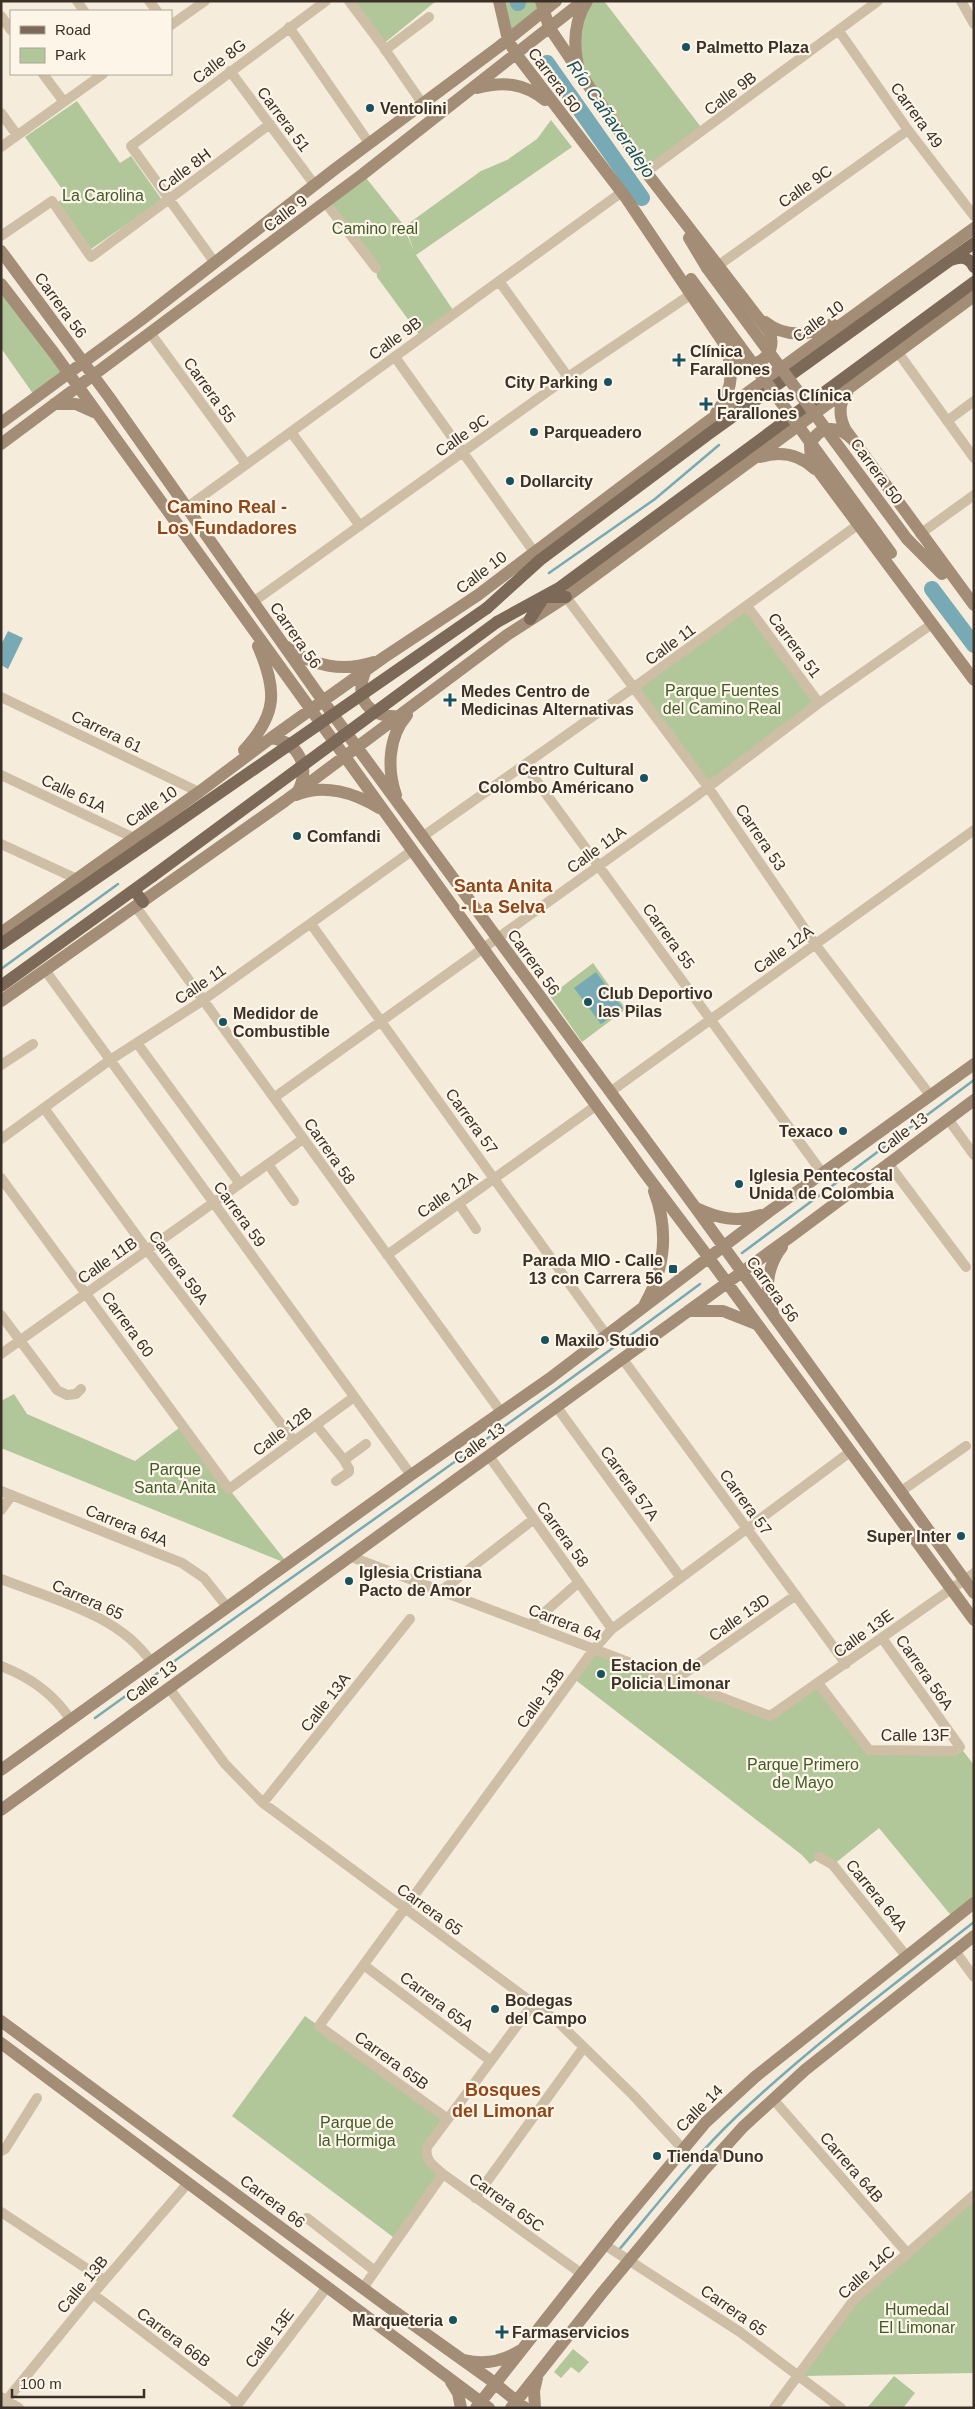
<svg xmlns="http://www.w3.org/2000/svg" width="975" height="2409" font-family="Helvetica,sans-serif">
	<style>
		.green { fill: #b1c699 }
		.water { fill: #77aab5 }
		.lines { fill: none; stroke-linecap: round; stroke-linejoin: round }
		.stream { stroke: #77aab5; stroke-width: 2.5 }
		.river { stroke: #77aab5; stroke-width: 16 }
		.street { stroke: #cebea6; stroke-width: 10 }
		.secondary { stroke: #a38d76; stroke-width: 12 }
		.primary { stroke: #7d6957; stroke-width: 12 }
		.secondary-bridge { stroke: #a38d76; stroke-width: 12 }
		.primary-bridge { stroke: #7d6957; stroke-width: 12 }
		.poi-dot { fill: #185160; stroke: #fcf5e8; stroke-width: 2 }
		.labels { text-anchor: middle; stroke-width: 4.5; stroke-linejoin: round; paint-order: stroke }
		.poi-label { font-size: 16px; font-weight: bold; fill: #3a3027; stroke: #fcf5e8; text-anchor: start }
		.street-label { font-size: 16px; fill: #3a3027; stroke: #fcf5e8 }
		.park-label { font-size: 16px; fill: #415b28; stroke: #fcf5e8 }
		.water-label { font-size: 18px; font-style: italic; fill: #185160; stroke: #fcf5e8 }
		.neighbourhood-label { font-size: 18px; font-weight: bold; fill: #924517; stroke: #fcf5e8 }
	</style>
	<rect width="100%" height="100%" fill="#f5ecdb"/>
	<path class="green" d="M349,1H436L382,45Z
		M499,1H556L508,40Z
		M587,1H604L704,131L646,172L580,73L581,10Z
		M77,101L120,163L131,156L162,200L91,249L58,202L67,196L25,137Z
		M551,120L572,147L416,255L455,313L421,337L377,277L376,268L325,203L363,174L402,223L414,251L405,226L481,171L507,160L537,139Z
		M1,284L69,373L36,398L1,348Z
		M747,606L819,703L708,787L633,688Z
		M593,963L626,1009L582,1042L550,996Z
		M14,1394L27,1414L135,1461L183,1425L229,1489L288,1564L1,1448V1398L3,1400Z
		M594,1649L770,1716L818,1683L869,1750L960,1747L974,1765V1903L954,1919L879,1828L833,1865L819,1858L810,1864L802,1855L573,1678Z
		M305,2016L448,2119L426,2153L443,2174L397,2240L232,2116Z
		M974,2195V2373L800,2376L839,2319Z
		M573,2349L589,2362L579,2373L571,2367L561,2378L554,2372Z
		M894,2376L915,2393L903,2408H867Z"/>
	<path class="water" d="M8,631L23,638L8,669L1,665V645Z
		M596,972L623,1008L601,1024L574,988Z"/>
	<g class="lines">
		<path class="stream" d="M549,573L655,499L719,445
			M1,969L118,884
			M742,1253L974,1080
			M95,1718C296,1573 501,1432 700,1284
			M618,2251C656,2206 693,2158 736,2117C810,2047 893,1985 974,1922"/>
		<path class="river" d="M518,1V3
			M547,63L642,198
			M932,589L974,645"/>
		<path class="street" d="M77,1L84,11
			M149,1L157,11
			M349,1L382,45L422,103
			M961,1L974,24
			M1,16L11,30
			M171,25L205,1
			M289,27L369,143
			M839,31L908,130L974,216
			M385,50L429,17
			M230,71L314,184
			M43,74L64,102
			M1,113L17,135
			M1,147L103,74
			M646,172L878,1
			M325,202L376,268
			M1,236L52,201L91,257L270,124
			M215,263L131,146L326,1
			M719,265L908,130
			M499,281L568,377
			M151,334L246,464
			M897,351L974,458
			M395,357L534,552
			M947,421L974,401
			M291,432L360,526
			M186,508L622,192
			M920,534L974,495
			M566,597L708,787L815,944L930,1095
			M253,602L568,377L690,295
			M747,606L819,703
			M1,697L199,792
			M525,765L823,1174
			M1,775L134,838
			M422,837L633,688L859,524
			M1,844L77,879
			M136,907L501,1412
			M311,924L607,1336
			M45,970L411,1475
			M137,1043L240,1184
			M1,1065L33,1044
			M610,1092L974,830
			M275,1097L691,800L819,703L932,624
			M44,1108L147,1250L294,1441
			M948,1119L974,1155
			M1,1139L110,1060L202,1001L413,850
			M888,1163L966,1267
			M268,1164L294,1201
			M1,1178L229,1489L354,1397
			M459,1204L476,1229
			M387,1255L597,1105
			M1,1315L57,1390L67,1395L76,1394L81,1389
			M1,1354L303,1139
			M622,1358L846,1664
			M556,1406L681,1578
			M316,1425L344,1460L366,1444
			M489,1456L612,1629
			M336,1481L349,1472V1469L344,1460
			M1,1491L182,1563L204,1578L227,1607
			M900,1492L966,1446
			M1,1510L12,1495
			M349,1556L770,1716L974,1573
			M1,1579C52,1599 120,1615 151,1662
			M441,1591L534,1519
			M530,1625L579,1582
			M1,1666C31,1678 53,1693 71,1720
			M675,1680L796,1595
			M818,1683L869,1750L954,1751L960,1747L882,1638
			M169,1688L225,1764L263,1803L557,2021L633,2095L682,2148
			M263,1803L410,1619
			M819,1857L833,1865L907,1957
			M955,1951L974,1977
			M365,1966L491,2061
			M533,2004L427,2147C424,2160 434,2166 443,2174L582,2274
			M773,2099L908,2254
			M448,2119L319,2026L594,1649L612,1629L850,1452
			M1,2151L5,2149L37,2098
			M475,2198L584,2047
			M1,2212L104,2280
			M307,2218L375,2271
			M605,2245L740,2332L841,2408
			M363,2288L443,2174
			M93,2294L238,2404
			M1,2397L19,2408
			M1,2407L93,2294L188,2183
			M235,2408L327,2287
			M774,2408L853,2301L974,2195"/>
		<path class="secondary" d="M499,1L508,40L516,54L627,199
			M541,1L549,27L650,177
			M578,66C573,43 574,21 587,1
			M477,88C503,81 524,83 545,100
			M622,192L733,357C752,374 778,357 770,333L646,172
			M689,238L707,268
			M1,251L109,397L323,701L695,1207L974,1593
			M1,284L54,353L645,1173L703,1250L974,1620
			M765,322C785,338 810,336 832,324
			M848,391C838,403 839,416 845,429L974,605
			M54,404H76L94,412
			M716,413C730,395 735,375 727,352
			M1,423L141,320L335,169L500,46L556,1
			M853,440C839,425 819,424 810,445L811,461L974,680
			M1,444L363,174L583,1
			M760,457C780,451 799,454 815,469
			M907,539L942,574
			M287,647C313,667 344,672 374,662
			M365,672C354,700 370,718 399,716
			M271,738C298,742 311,766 298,791
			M244,750C278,714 277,690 258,646
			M296,795C324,783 355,793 379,808
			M396,795C387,769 388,737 407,715
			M1,933L199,792L271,738L383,658L478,595L703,425L974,228
			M1,1001L285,801L507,635L566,597L974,296
			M696,1208C717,1218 737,1223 761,1215
			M645,1304C665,1268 669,1230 654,1191
			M688,1311H723L756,1324
			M773,1313C764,1290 767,1266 782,1247
			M1,1770L411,1475L549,1379L770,1211L974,1064
			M1,1810L793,1235L974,1100
			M1,2021L387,2306L488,2378L525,2408
			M1,2043L489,2408
			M464,2360C484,2365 503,2361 519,2351
			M451,2382L458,2393L461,2408
			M476,2408L621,2224L706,2122L755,2077L974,1903
			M511,2408L602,2293L705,2169L743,2127L805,2070L974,1936
			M535,2408L534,2391L537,2378"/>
		<path class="primary" d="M951,260C961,256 969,257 974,267
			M487,608L540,560L710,433L974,243
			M530,619L544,597H566
			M497,622L559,588L974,282
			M134,890L143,902
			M1,944L143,846
			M1,986L153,876"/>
		<path class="secondary-bridge" d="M707,268L907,539
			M691,279L891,553"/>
		<path class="primary-bridge" d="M143,846L487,608
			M153,876L497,622"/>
	</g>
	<g class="poi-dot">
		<circle cx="686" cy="47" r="5"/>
		<circle cx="370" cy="108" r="5"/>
		<path d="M676.5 352.5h5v5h5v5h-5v5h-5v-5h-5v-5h5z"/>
		<circle cx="608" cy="382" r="5"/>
		<path d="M703.5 396.5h5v5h5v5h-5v5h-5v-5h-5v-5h5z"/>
		<circle cx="534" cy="432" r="5"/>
		<circle cx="510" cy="481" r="5"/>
		<path d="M447.5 692.5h5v5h5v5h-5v5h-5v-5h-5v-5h5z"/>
		<circle cx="644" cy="778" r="5"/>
		<circle cx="297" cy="836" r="5"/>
		<circle cx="588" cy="1002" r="5"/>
		<circle cx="223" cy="1022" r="5"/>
		<circle cx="843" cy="1131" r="5"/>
		<circle cx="739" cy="1184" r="5"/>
		<rect x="668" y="1264" width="10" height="10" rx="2.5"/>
		<circle cx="545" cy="1340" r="5"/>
		<circle cx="961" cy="1536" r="5"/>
		<circle cx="349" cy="1581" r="5"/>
		<circle cx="601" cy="1674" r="5"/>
		<circle cx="495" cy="2009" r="5"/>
		<circle cx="657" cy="2156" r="5"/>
		<circle cx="453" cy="2320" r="5"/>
		<path d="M499.5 2324.5h5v5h5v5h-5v5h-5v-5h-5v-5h5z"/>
	</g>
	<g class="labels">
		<g class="poi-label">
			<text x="696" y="53">Palmetto Plaza</text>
			<text x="380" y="114">Ventolini</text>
			<text x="690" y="357">Clínica<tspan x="690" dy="18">Farallones</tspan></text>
			<text x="598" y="388" text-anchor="end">City Parking</text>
			<text x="717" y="401">Urgencias Clínica<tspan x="717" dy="18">Farallones</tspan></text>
			<text x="544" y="438">Parqueadero</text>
			<text x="520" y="487">Dollarcity</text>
			<text x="461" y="697">Medes Centro de<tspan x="461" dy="18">Medicinas Alternativas</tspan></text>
			<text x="634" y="775" text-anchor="end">Centro Cultural<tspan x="634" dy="18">Colombo Américano</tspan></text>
			<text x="307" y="842">Comfandi</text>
			<text x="598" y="999">Club Deportivo<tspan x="598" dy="18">las Pilas</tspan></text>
			<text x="233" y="1019">Medidor de<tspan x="233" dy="18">Combustible</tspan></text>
			<text x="833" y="1137" text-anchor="end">Texaco</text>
			<text x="749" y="1181">Iglesia Pentecostal<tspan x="749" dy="18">Unida de Colombia</tspan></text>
			<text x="663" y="1266" text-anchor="end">Parada MIO - Calle<tspan x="663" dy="18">13 con Carrera 56</tspan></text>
			<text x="555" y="1346">Maxilo Studio</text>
			<text x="951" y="1542" text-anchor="end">Super Inter</text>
			<text x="359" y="1578">Iglesia Cristiana<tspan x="359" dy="18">Pacto de Amor</tspan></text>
			<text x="611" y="1671">Estacion de<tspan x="611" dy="18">Policia Limonar</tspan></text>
			<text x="505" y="2006">Bodegas<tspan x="505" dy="18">del Campo</tspan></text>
			<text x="667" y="2162">Tienda Duno</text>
			<text x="443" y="2326" text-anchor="end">Marqueteria</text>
			<text x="512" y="2338">Farmaservicios</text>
		</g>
		<g class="street-label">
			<text transform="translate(219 61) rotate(-37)" y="6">Calle 8G</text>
			<text transform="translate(555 80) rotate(53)" y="6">Carrera 50</text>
			<text transform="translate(730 93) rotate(-37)" y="6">Calle 9B</text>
			<text transform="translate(917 115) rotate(54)" y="6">Carrera 49</text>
			<text transform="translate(284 119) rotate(53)" y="6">Carrera 51</text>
			<text transform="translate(184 170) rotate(-37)" y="6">Calle 8H</text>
			<text transform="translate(805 186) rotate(-35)" y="6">Calle 9C</text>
			<text transform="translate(285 213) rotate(-37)" y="6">Calle 9</text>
			<text transform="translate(61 305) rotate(54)" y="6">Carrera 56</text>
			<text transform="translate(818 321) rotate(-36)" y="6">Calle 10</text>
			<text transform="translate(395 338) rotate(-36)" y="6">Calle 9B</text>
			<text transform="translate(210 390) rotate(54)" y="6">Carrera 55</text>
			<text transform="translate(462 435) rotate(-35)" y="6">Calle 9C</text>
			<text transform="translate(877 471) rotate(54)" y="6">Carrera 50</text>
			<text transform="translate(481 572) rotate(-37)" y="6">Calle 10</text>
			<text transform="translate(296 635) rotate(55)" y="6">Carrera 56</text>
			<text transform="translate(670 644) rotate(-36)" y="6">Calle 11</text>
			<text transform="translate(795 645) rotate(53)" y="6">Carrera 51</text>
			<text transform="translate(107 731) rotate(26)" y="6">Carrera 61</text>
			<text transform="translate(74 793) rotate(25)" y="6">Calle 61A</text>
			<text transform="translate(151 806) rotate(-35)" y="6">Calle 10</text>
			<text transform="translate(761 837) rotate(56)" y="6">Carrera 53</text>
			<text transform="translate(596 849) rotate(-36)" y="6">Calle 11A</text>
			<text transform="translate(669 936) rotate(54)" y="6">Carrera 55</text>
			<text transform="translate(783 949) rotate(-36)" y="6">Calle 12A</text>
			<text transform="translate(534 962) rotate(54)" y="6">Carrera 56</text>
			<text transform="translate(200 984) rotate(-34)" y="6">Calle 11</text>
			<text transform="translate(472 1121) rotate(54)" y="6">Carrera 57</text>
			<text transform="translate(902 1133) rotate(-37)" y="6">Calle 13</text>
			<text transform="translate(330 1151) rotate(55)" y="6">Carrera 58</text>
			<text transform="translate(447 1194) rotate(-35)" y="6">Calle 12A</text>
			<text transform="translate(240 1214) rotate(54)" y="6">Carrera 59</text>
			<text transform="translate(107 1260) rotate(-35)" y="6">Calle 11B</text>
			<text transform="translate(179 1267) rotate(53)" y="6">Carrera 59A</text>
			<text transform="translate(773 1289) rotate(54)" y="6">Carrera 56</text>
			<text transform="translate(128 1324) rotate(54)" y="6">Carrera 60</text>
			<text transform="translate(282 1431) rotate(-37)" y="6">Calle 12B</text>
			<text transform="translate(479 1443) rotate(-36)" y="6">Calle 13</text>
			<text transform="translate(630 1483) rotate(54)" y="6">Carrera 57A</text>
			<text transform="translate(746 1502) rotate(54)" y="6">Carrera 57</text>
			<text transform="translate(127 1525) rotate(22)" y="6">Carrera 64A</text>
			<text transform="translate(563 1534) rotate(54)" y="6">Carrera 58</text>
			<text transform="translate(88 1599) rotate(24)" y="6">Carrera 65</text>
			<text transform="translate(739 1617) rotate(-35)" y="6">Calle 13D</text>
			<text transform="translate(565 1622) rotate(21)" y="6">Carrera 64</text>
			<text transform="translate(863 1633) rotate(-36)" y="6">Calle 13E</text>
			<text transform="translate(925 1672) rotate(55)" y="6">Carrera 56A</text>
			<text transform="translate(151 1681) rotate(-36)" y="6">Calle 13</text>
			<text transform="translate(540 1698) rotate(-54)" y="6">Calle 13B</text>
			<text transform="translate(325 1702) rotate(-52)" y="6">Calle 13A</text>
			<text x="915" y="1741">Calle 13F</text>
			<text transform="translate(877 1895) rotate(51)" y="6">Carrera 64A</text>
			<text transform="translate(430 1909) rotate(36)" y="6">Carrera 65</text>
			<text transform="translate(437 2001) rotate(37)" y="6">Carrera 65A</text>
			<text transform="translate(392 2060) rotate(36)" y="6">Carrera 65B</text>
			<text transform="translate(699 2108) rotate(-45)" y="6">Calle 14</text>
			<text transform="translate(852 2167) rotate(49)" y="6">Carrera 64B</text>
			<text transform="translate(273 2201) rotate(37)" y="6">Carrera 66</text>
			<text transform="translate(507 2202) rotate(36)" y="6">Carrera 65C</text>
			<text transform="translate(866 2272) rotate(-42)" y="6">Calle 14C</text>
			<text transform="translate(82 2284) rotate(-50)" y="6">Calle 13B</text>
			<text transform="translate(734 2310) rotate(35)" y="6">Carrera 65</text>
			<text transform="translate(174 2337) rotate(37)" y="6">Carrera 66B</text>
			<text transform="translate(269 2338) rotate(-53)" y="6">Calle 13E</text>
		</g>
		<g class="park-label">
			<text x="103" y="201">La Carolina</text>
			<text x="375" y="234">Camino real</text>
			<text x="722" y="696">Parque Fuentes<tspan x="722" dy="18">del Camino Real</tspan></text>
			<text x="175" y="1475">Parque<tspan x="175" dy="18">Santa Anita</tspan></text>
			<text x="803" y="1770">Parque Primero<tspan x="803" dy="18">de Mayo</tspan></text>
			<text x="357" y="2128">Parque de<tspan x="357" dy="18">la Hormiga</tspan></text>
			<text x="917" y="2315">Humedal<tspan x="917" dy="18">El Limonar</tspan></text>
		</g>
		<g class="water-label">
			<text transform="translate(611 119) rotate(55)" y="6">Río Cañaveralejo</text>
		</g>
		<g class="neighbourhood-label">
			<text x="227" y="513">Camino Real -<tspan x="227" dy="21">Los Fundadores</tspan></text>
			<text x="503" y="892">Santa Anita<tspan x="503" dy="21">- La Selva</tspan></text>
			<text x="503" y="2096">Bosques<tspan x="503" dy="21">del Limonar</tspan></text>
		</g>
	</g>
	<rect width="975" height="2409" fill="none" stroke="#3a3027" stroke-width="5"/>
	<rect x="10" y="10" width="162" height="65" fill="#fcf5e8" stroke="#aea69b"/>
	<rect x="20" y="26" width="25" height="8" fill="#7d6957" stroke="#aea69b"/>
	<text x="55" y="35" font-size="15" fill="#3a3027">Road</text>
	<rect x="20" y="48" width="25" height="15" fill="#b1c699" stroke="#aea69b"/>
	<text x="55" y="60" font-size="15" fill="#3a3027">Park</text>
	<path d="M12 2389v8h132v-8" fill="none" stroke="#3a3027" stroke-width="2.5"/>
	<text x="20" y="2389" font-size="15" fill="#3a3027" stroke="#fcf5e8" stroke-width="4" paint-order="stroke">100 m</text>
</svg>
